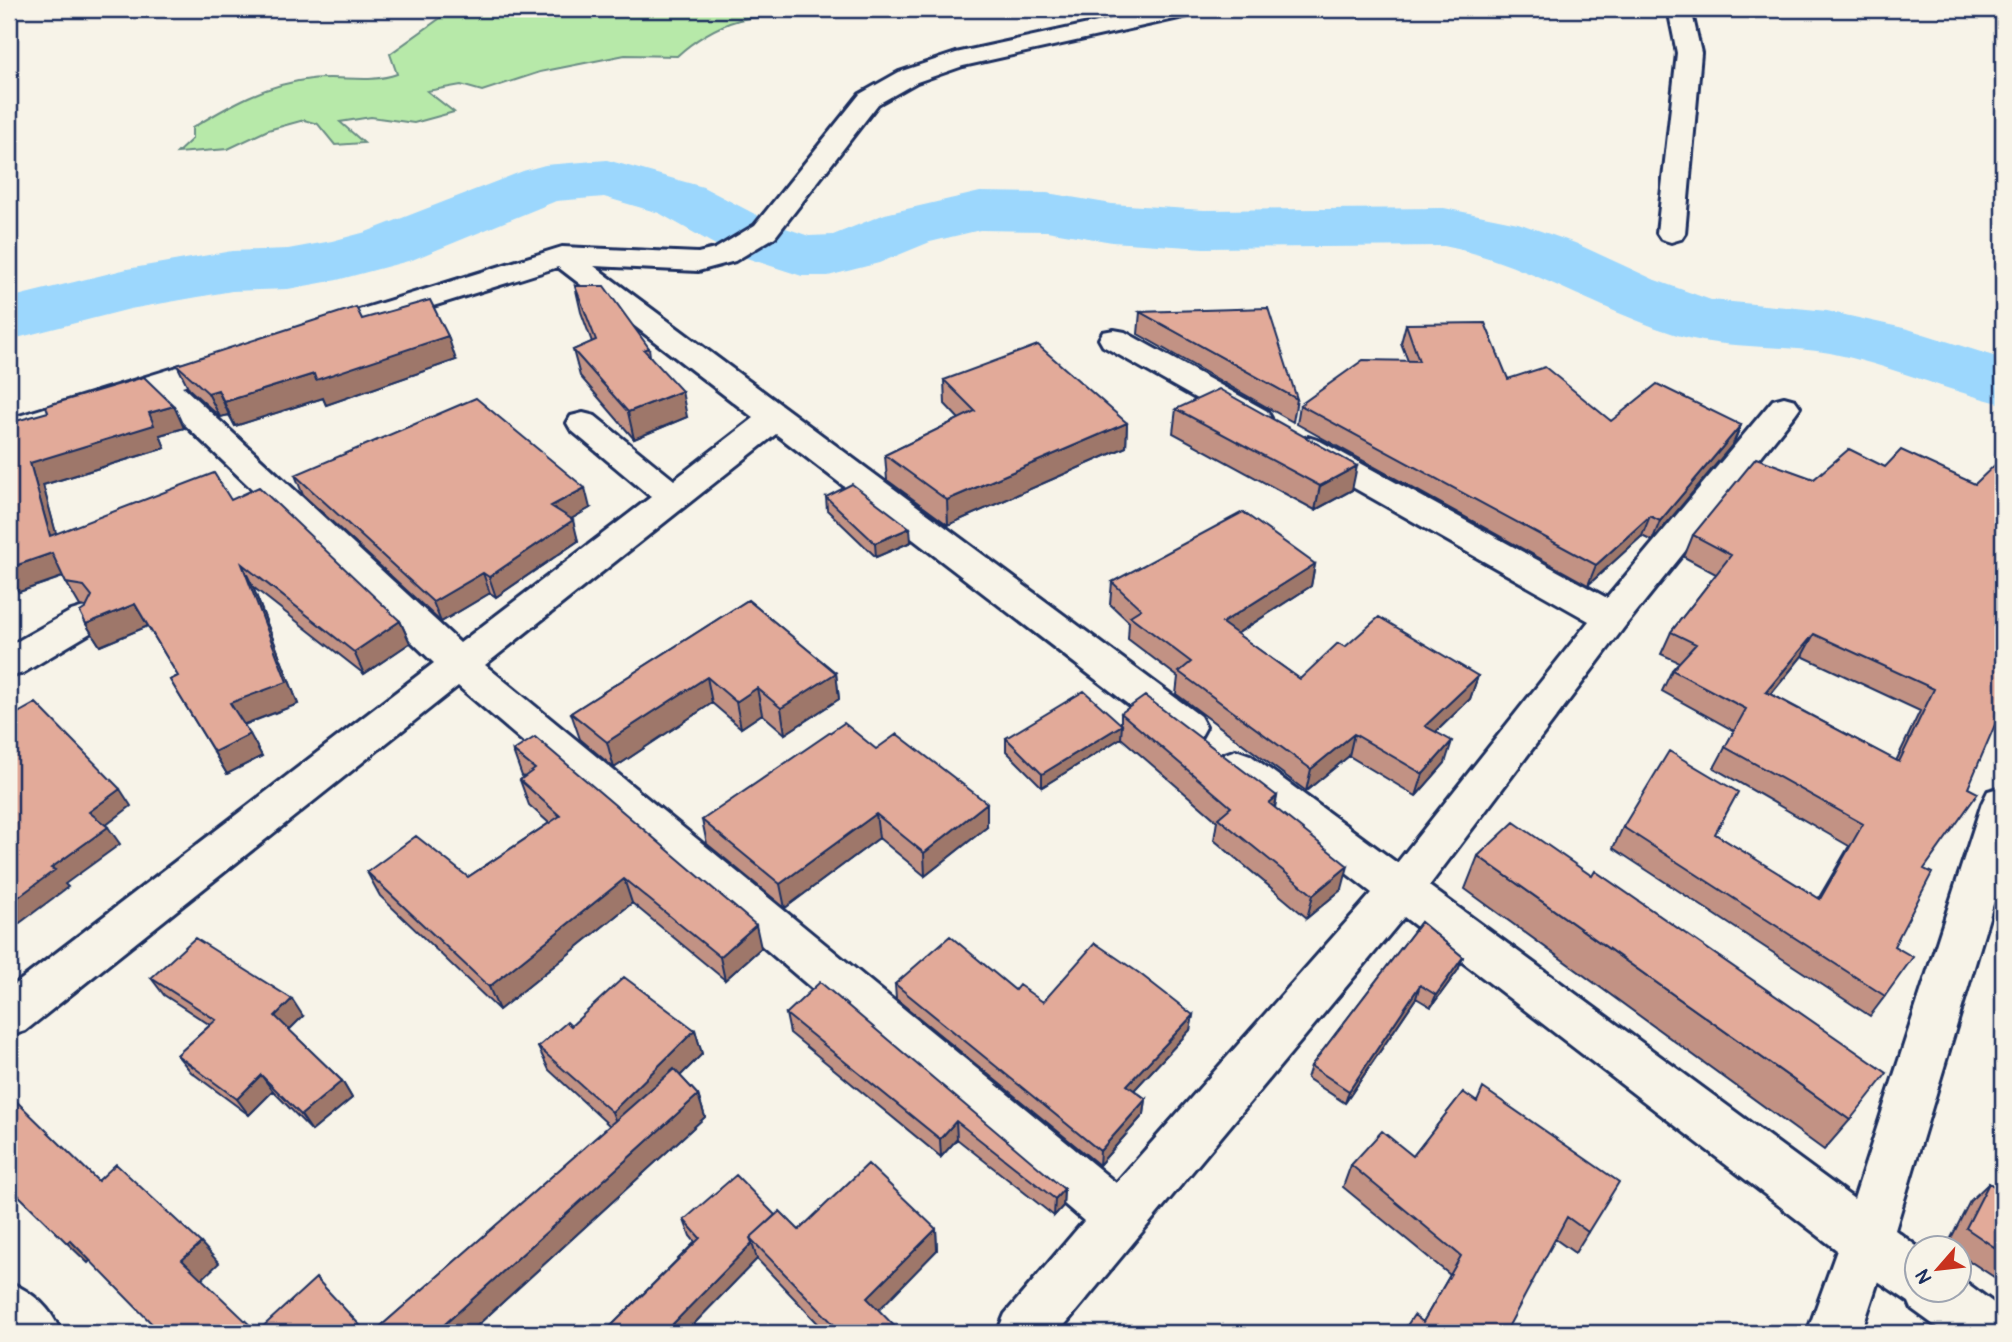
<svg xmlns="http://www.w3.org/2000/svg" width="2012" height="1342" font-family="Pangolin,sans-serif">
	<style>
		.green { fill: #b7e9a9; stroke: #698c84; stroke-width: 2 }
		.lines { fill: none; stroke-linecap: round; stroke-linejoin: round }
		.river { fill: #9cd7fd; fill-rule: evenodd }
		.minor-casing { stroke: #1b2f5e; stroke-width: 6 }
		.minor { fill: #f7f3e8; fill-rule: evenodd }
		.wall { fill: #c29284; stroke: #1b2f5e; stroke-width: 2; fill-rule: evenodd }
		.shaded-wall { fill: #9e776b; stroke: #1b2f5e; stroke-width: 2 }
		.building { fill: #e2aa99; stroke: #1b2f5e; stroke-width: 2; fill-rule: evenodd }
	</style>
	<rect width="100%" height="100%" fill="#f7f3e8"/>
	<filter id="ink" filterUnits="userSpaceOnUse"><feTurbulence type="fractalNoise" baseFrequency=".0143" numOctaves="2"/><feDisplacementMap in="SourceGraphic" scale="14" xChannelSelector="R" yChannelSelector="G"/><feConvolveMatrix kernelMatrix="1 2 1 2 8 2 1 2 1" color-interpolation-filters="sRGB"/></filter>
	<g filter="url(#ink)">
		<path class="green" d="M453,9H780C764,21 757,15 739,20C717,26 693,41 677,56L625,55L540,72L482,91L461,85L427,91L454,112L414,123L371,117L340,122L364,143L335,145L318,124L304,120L268,130L228,149L177,153L192,139V128C230,105 266,84 311,79C340,75 370,84 397,74L390,54Z"/>
		<g class="lines">
			<path class="river" d="M607,160L703,187L774,224L809,236L833,235L885,214L980,192L1047,193L1112,204L1204,210L1444,208L1518,223L1575,243L1655,280L1711,300L1827,311L1908,329L2003,359V404C1944,390 1889,365 1830,353C1780,344 1726,350 1677,335C1597,310 1527,263 1444,246L1204,248L1112,242L1047,231L980,230L930,242L879,263L828,276H802L728,252L659,213L604,197L556,201L412,260L337,280L288,289L232,291L130,309L9,340V298L127,269L232,251L288,249L332,241L366,232L523,171L545,165Z"/>
			<defs>
				<path id="minor" d="M1157,9H1200L1196,14L1188,16L963,66L917,82L878,104L775,237L735,261L698,271L594,266L1200,716L1206,727L1200,738L1186,742L1172,738L776,434L485,665L1116,1183L1372,893L1222,777L1216,766L1222,755L1236,750L1250,755L1397,863L1589,621L1296,455L1291,448L1296,441L1308,437L1320,441L1607,598L1773,400L1784,397L1795,400L1800,407L1795,414L1625,626L1429,886L1854,1199L1982,803L1988,791L2003,787V871L1895,1230L1919,1248L1918,1290H1960V1278L2003,1310V1333H1945L1912,1309L1909,1302L1878,1281L1861,1333H1807L1837,1250L1404,917L1058,1333H997L1005,1314L1084,1221L458,686L25,1031L9,1036V989L434,663L154,395L9,440V419L223,353L234,351L245,353L250,360L245,367L182,386L460,643L651,497L571,430L567,423L571,416L583,413L595,416L674,480L754,418L558,267L318,342L307,340L303,333L307,326L562,247L698,253L715,249L755,225L860,94L899,72L956,53Z
					M1668,9H1691L1701,53L1685,233L1681,239L1671,242L1661,239L1657,233L1677,53Z
					M1114,330L1125,332L1267,411L1271,418L1267,425L1255,428L1243,425L1103,346L1099,339L1103,332Z
					M84,607L97,611L103,620L97,629L23,673L9,677V646L71,611Z
					M9,1282C34,1293 51,1308 61,1333H9Z"/>
			</defs>
			<use href="#minor" class="minor-casing"/>
			<use href="#minor" class="minor"/>
		</g>
		<path class="wall" d="M575,286L649,348L650,356L687,417L634,439L580,376L573,350L592,342L581,312Z
			M1140,312L1297,399L1293,422L1138,334Z
			M362,319L456,360L326,405L323,398L235,426L229,415L220,417L189,389L177,365Z
			M1406,324L1508,379L1611,421L1741,425L1733,444L1652,541L1642,536L1588,585L1297,424L1300,405L1408,361L1401,343Z
			M944,380L1127,423L1126,447L948,525L887,480L885,455L959,419L945,404Z
			M1176,409L1352,490L1315,510L1173,433Z
			M48,412L184,428L160,435L165,448L43,485L56,534L231,500L400,621L410,643L364,674L253,587L298,704L244,725L262,756L227,774L170,680L178,676L148,626L100,646L86,624V607L80,606L63,577L19,592Z
			M1885,467L1975,484L1924,869L1894,946L1885,996L1870,1016L1613,848L1623,827L1715,834L1818,899L1849,846L1714,768L1734,731L1662,691L1672,670L1679,662L1661,654L1671,632L1716,574L1684,557L1693,535L1814,479ZM1802,656L1920,711L1896,761L1771,694Z
			M295,475L590,508L571,519L578,541L496,597L490,593L441,622L303,495Z
			M826,497L911,542L876,557L827,510Z
			M1315,564L1311,586L1237,634L1300,679L1345,647L1478,676L1470,699L1436,732L1445,763L1416,796L1349,756L1306,791L1176,694L1178,677L1128,639L1129,622L1110,604L1112,582Z
			M748,600L836,673L839,699L785,734L762,714L741,728L712,703L614,768L580,739L571,713Z
			M1121,713L1277,796L1275,808L1342,889L1307,918L1214,840L1217,821L1121,738L1042,787L1006,751V738L1121,723Z
			M876,749L987,827L925,876L879,838L785,908L707,844L702,820Z
			M513,751L761,948L725,980L632,903L499,1010L380,896L367,872L468,877L549,823L529,805L520,780L524,777L522,776Z
			M1478,856L1850,1120L1824,1150L1465,889Z
			M1421,922L1463,957L1458,970L1431,1007L1416,998L1345,1103L1307,1078L1311,1066Z
			M151,978L303,1016L289,1030L342,1081L352,1098L312,1131L273,1091L249,1115L191,1072L177,1055L210,1025L164,995Z
			M895,984L1015,990L1043,1002L1193,1015L1190,1030L1134,1090L1146,1099L1144,1114L1099,1165L896,999Z
			M786,1014L1064,1189L1063,1206L1054,1216L957,1139L941,1157L790,1033Z
			M571,1026L695,1030L702,1054L680,1076L698,1095L705,1117L469,1333H373L610,1126L549,1070L538,1047Z
			M2003,1074V1091L1997,1088Z
			M1463,1092L1588,1232L1575,1253L1555,1239L1423,1322L1450,1275L1343,1187L1351,1165L1413,1156Z
			M1989,1183L2003,1192V1283L1959,1254V1248H1950L1947,1246L1970,1201Z
			M775,1215L799,1230L936,1229L937,1250L878,1310L901,1333H827L757,1259L685,1333H604L695,1242L690,1236L684,1220Z"/>
		<path class="shaded-wall" d="M448,336L456,360L326,405L323,398L235,426L224,402L314,374Z
			M218,390L229,415L220,417L208,393Z
			M682,391L687,417L634,439L628,412Z
			M174,406L184,428L160,435L165,448L43,485L63,559L50,536L30,463L149,413Z
			M1127,423L1126,447L948,525L947,500Z
			M1741,425L1733,444L1652,541L1660,521Z
			M1357,466L1352,490L1315,510L1320,486Z
			M585,488L590,508L557,527L551,506Z
			M1650,516L1642,536L1588,585L1596,565Z
			M573,520L578,541L496,597L489,577Z
			M910,528L911,542L876,557L875,543Z
			M52,553L65,576L19,592L9,577V568Z
			M242,564L253,587L298,704L242,725L230,703Z
			M1315,564L1311,586L1219,645L1222,623Z
			M483,573L490,593L441,622L433,602Z
			M135,604L148,626L100,646L86,624Z
			M400,621L410,643L364,674L354,652Z
			M1814,634L1802,656L1755,714L1766,692Z
			M836,673L839,699L785,734L781,708Z
			M1478,676L1470,699L1419,748L1425,726Z
			M707,677L712,703L614,768L607,742Z
			M757,688L762,714L741,728L736,702Z
			M1122,725L1121,738L1042,787V774Z
			M250,734L262,756L227,774L214,752Z
			M1354,734L1349,756L1306,791L1311,769Z
			M1452,741L1445,763L1416,796L1423,774Z
			M120,789L131,806L101,829L89,812Z
			M1277,796L1272,819L1269,803Z
			M987,803V827L925,876L924,853Z
			M876,814L879,838L785,908L780,884Z
			M108,827L120,844L65,884L68,887L9,931V904L51,868Z
			M1348,866L1342,889L1307,918L1313,895Z
			M624,879L632,903L499,1010L489,987Z
			M756,925L761,948L725,980L720,957Z
			M1463,957L1458,970L1431,1007L1436,995Z
			M1420,985L1416,998L1345,1103L1349,1091Z
			M292,999L303,1016L286,1033L275,1016Z
			M1193,1015L1190,1030L1125,1100L1127,1085Z
			M695,1030L702,1054L621,1135L612,1112Z
			M261,1075L273,1091L249,1115L237,1099Z
			M342,1081L352,1098L312,1131L301,1115Z
			M698,1095L705,1117L469,1333H435Z
			M1146,1099L1144,1114L1099,1165L1100,1151Z
			M956,1121L957,1139L941,1157L940,1139Z
			M1064,1189L1063,1206L1054,1216L1055,1199Z
			M936,1229L937,1250L870,1319L867,1298Z
			M70,1240L91,1260L88,1263L67,1243Z
			M201,1243L219,1263L201,1280L182,1260Z
			M752,1243L757,1259L685,1333H664Z"/>
		<path class="building" d="M575,286H604L649,348L644,350L682,391L628,412L573,350L596,340Z
			M430,300L448,336L316,380L314,374L224,402L218,390L208,393L177,365L356,307L362,319Z
			M1268,308L1297,399L1140,312Z
			M1485,323L1508,379L1545,367L1611,421L1657,384L1741,425L1660,521L1650,516L1596,565L1300,405L1363,360L1419,361L1406,324Z
			M1038,345L1127,423L947,500L885,455L975,411L944,380Z
			M144,377L174,406L149,413L154,425L30,463L50,536L214,473L231,500L259,487L400,621L354,652L242,564L287,682L230,703L250,734L214,752L170,680L178,676L135,604L86,624L80,612L86,608L92,596L84,586L66,583L52,553L9,568V423L48,412L46,406Z
			M1219,389L1357,466L1320,486L1176,409Z
			M476,398L585,488L551,506L573,520L489,577L483,573L433,602L295,475Z
			M1849,449L1885,467L1901,450L1975,484L2003,457V706L1968,788L1978,793L1924,869L1932,873L1894,946L1913,957L1885,996L1623,827L1669,751L1738,792L1715,834L1820,899L1863,824L1725,747L1746,709L1672,670L1696,644L1671,632L1731,555L1693,535L1756,458L1814,479ZM1814,634L1934,689L1899,762L1766,692Z
			M852,484L910,528L875,543L826,497Z
			M1243,512L1315,564L1222,623L1300,679L1338,643L1345,647L1379,617L1478,676L1425,726L1452,741L1423,774L1354,734L1311,769L1179,672L1191,662L1130,616L1141,609L1112,582Z
			M748,600L836,673L781,708L757,688L736,702L707,677L607,742L571,713Z
			M1084,691L1122,725L1042,774L1006,738Z
			M1145,696L1277,796L1269,803L1348,866L1313,895L1218,818L1231,807L1121,713Z
			M36,703L120,789L89,812L108,827L51,868L55,870L9,904V718Z
			M844,723L876,749L897,734L987,803L924,853L876,814L780,884L702,820Z
			M535,737L756,925L720,957L624,879L489,987L367,872L416,836L468,877L560,816L520,780L535,769L513,751Z
			M1514,822L1592,876L1595,871L1887,1073L1850,1120L1478,856Z
			M1421,922L1463,957L1436,995L1420,985L1349,1091L1311,1066Z
			M950,936L1015,990L1019,985L1043,1002L1095,943L1139,973L1193,1015L1127,1085L1146,1099L1100,1151L895,984Z
			M195,938L292,999L275,1016L342,1081L301,1115L261,1075L237,1099L177,1055L216,1020L151,978Z
			M624,977L695,1030L612,1112L538,1047L567,1022L571,1026Z
			M820,982L1064,1189L1055,1199L956,1121L940,1139L786,1014Z
			M674,1069L698,1095L435,1333H373Z
			M1483,1088L1619,1182L1588,1232L1567,1217L1505,1333H1402L1414,1315L1423,1322L1461,1256L1351,1165L1382,1131L1413,1156L1463,1092L1477,1102Z
			M9,1094L98,1181L116,1164L201,1243L182,1260L257,1332L316,1278L367,1333H161L70,1240L67,1243L9,1186Z
			M868,1164L936,1229L867,1298L901,1333H842L750,1238L780,1211L799,1230Z
			M736,1175L775,1215L750,1238L752,1243L664,1333H604L700,1238L684,1220Z
			M1989,1183L2003,1192V1253L1966,1228Z
			M1950,1329L1957,1333H1948Z"/>
	</g>
	<rect width="2012" height="1342" fill="none" stroke="#f7f3e8" stroke-width="35"/>
	<rect x="18" y="18" width="1977" height="1307" fill="none" stroke="#1b2f5e" stroke-width="2.5" filter="url(#ink)"/>
	<g transform="translate(1938 1269) rotate(242)"><circle r="33" fill="#f7f3e8" stroke="#9fa5b1" stroke-width="2"/>
	<path d="M0-5L12 26L0 18L-12 26Z" fill="#c8321e"/>
	<text y="-10" font-size="19" font-weight="bold" text-anchor="middle" fill="#1b2f5e">N</text>
	</g>
</svg>
